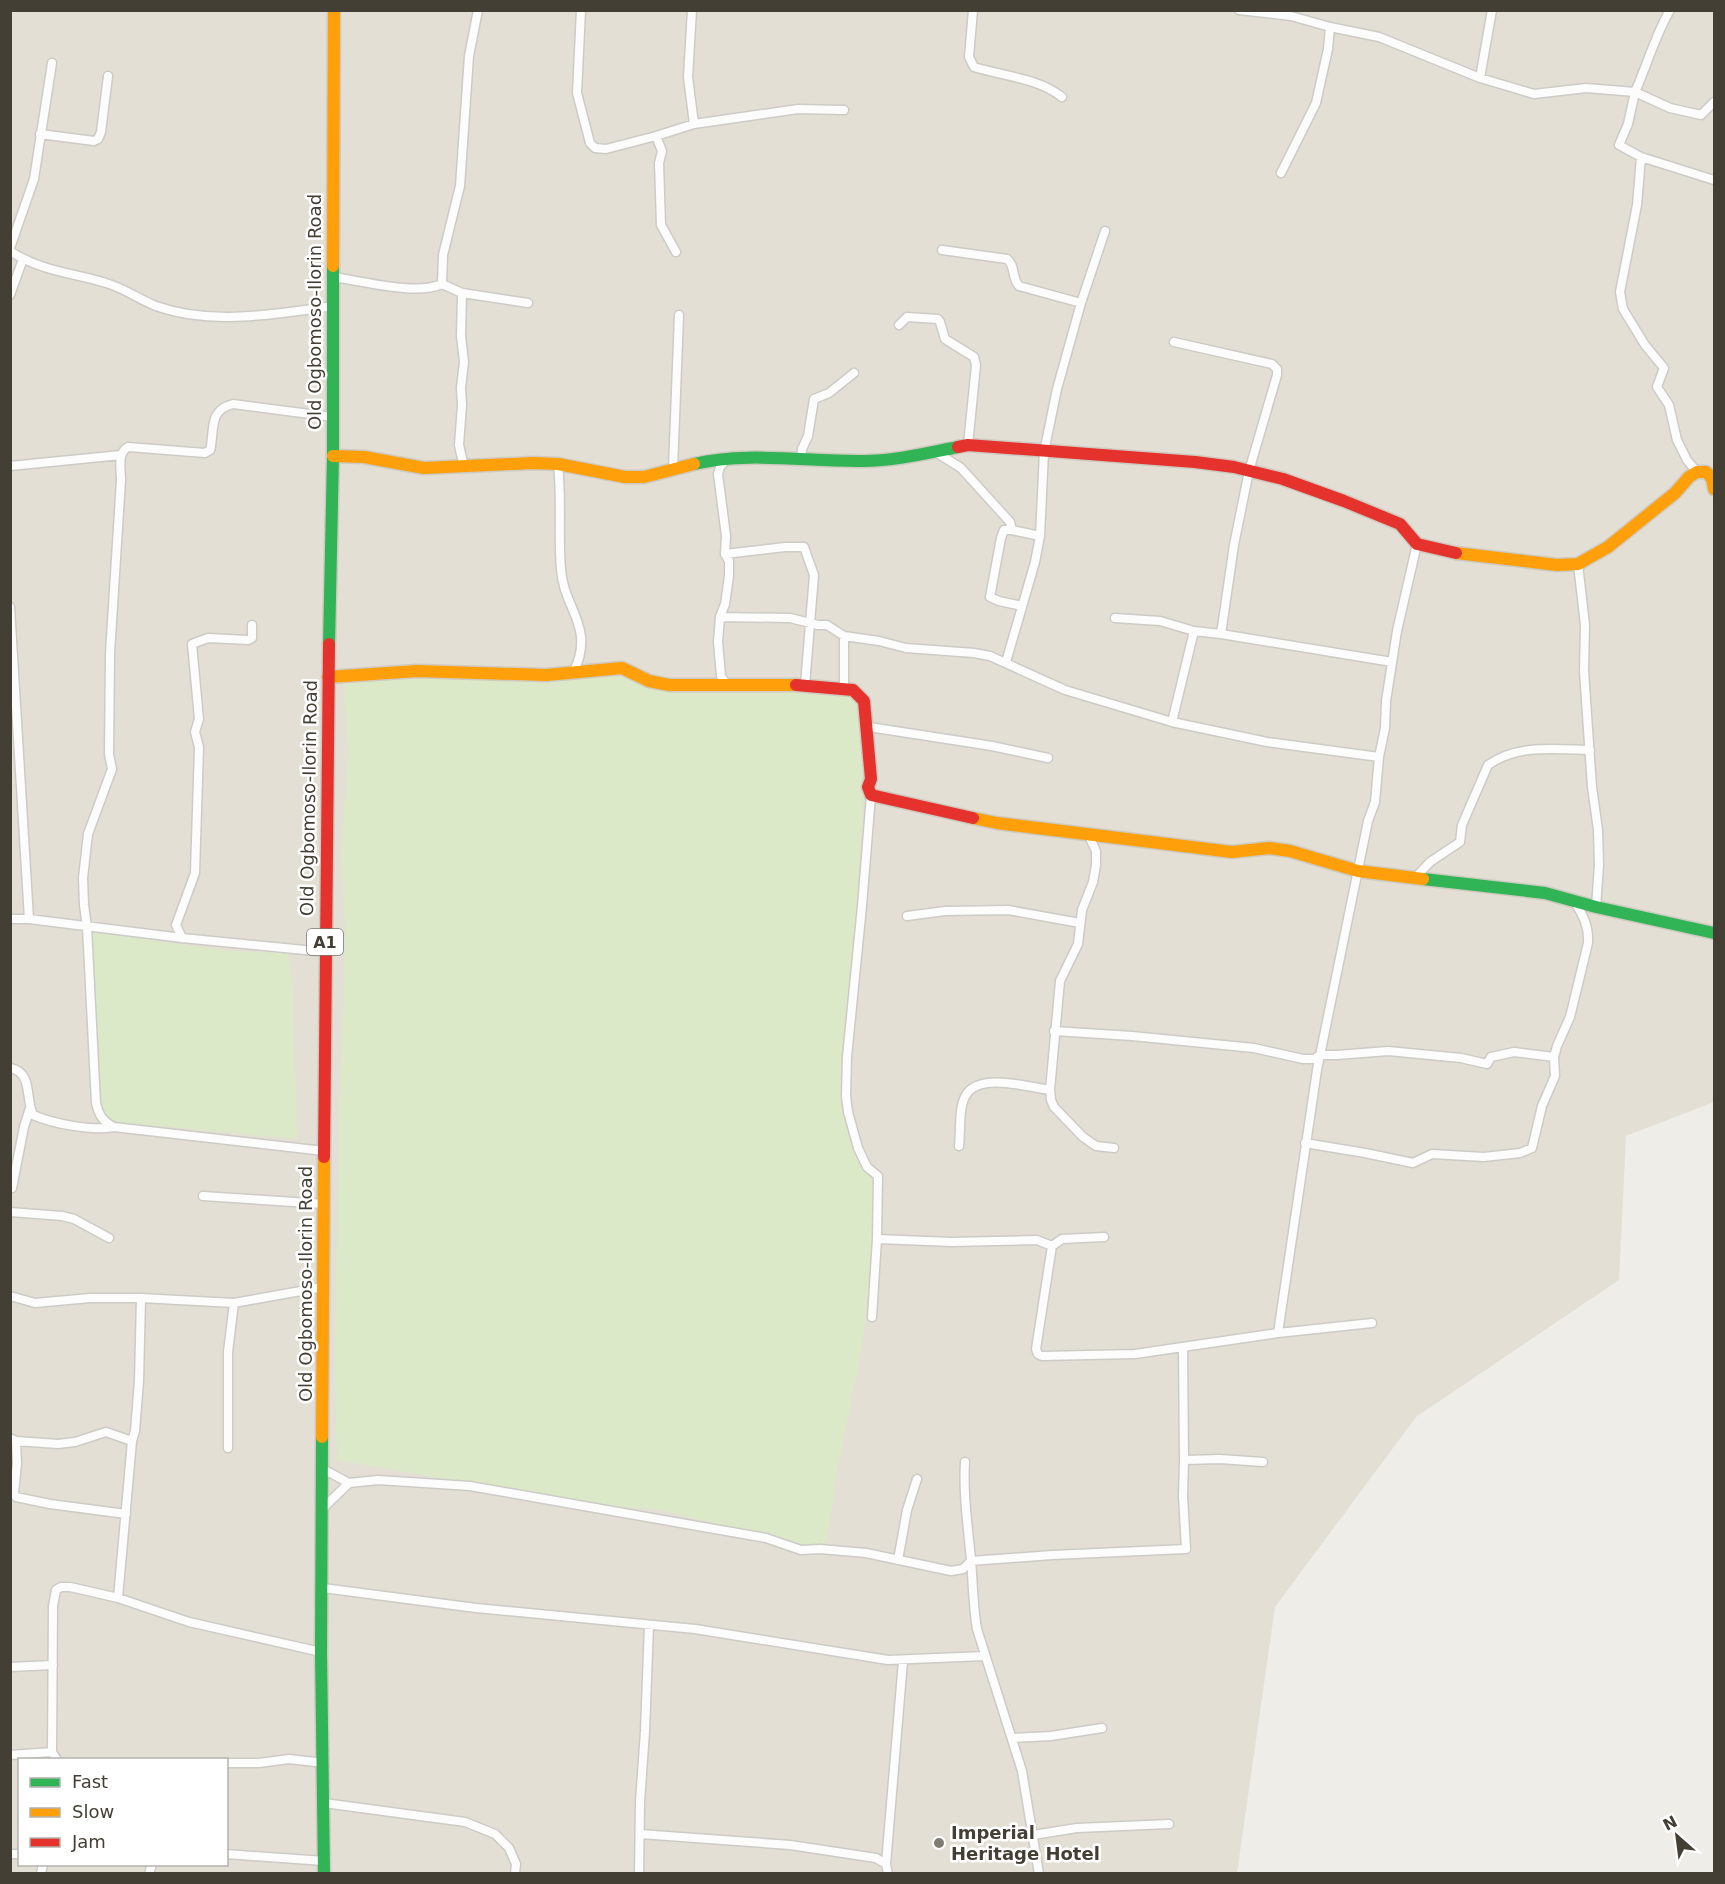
<svg xmlns="http://www.w3.org/2000/svg" width="1725" height="1884" font-family="'DejaVu Sans',sans-serif">
	<style>
		.residential { fill: #e3dfd5; fill-rule: evenodd }
		.green { fill: #dce9c8 }
		.lines { fill: none; stroke-linecap: round; stroke-linejoin: round }
		.street-casing { stroke: #cdcbc6; stroke-width: 11 }
		.fast-casing { stroke: #cecabf; stroke-width: 15 }
		.slow-casing { stroke: #cecabf; stroke-width: 15 }
		.jam-casing { stroke: #cecabf; stroke-width: 15 }
		.street { stroke: #fdfcfc; stroke-width: 8 }
		.fast { stroke: #30b455; stroke-width: 12 }
		.slow { stroke: #ff9f0a; stroke-width: 12 }
		.jam { stroke: #e5322d; stroke-width: 12 }
		.poi-dot { fill: #807c74; stroke: #fff; stroke-width: 2 }
		.labels { text-anchor: middle; stroke-width: 5; stroke-linejoin: round; paint-order: stroke }
		.shield { fill: #fff; stroke: #7c7972; stroke-width: 1.5 }
		.shield-label { font-size: 16px; font-weight: bold; fill: #443f35 }
		.street-label { font-size: 18px; fill: #443f35; stroke: #fff }
		.poi-label { font-size: 18px; font-weight: bold; fill: #443f35; stroke: #fff; text-anchor: start }
	</style>
	<rect width="100%" height="100%" fill="#efede8"/>
	<path class="residential" d="M11,11H1714V1102L1626,1136L1619,1280L1416,1417L1275,1607L1237,1873L11,1874ZM20,1760H226V1864H20Z"/>
	<path class="green" d="M468,676H616L664,689H800L846,695L858,704L865,723V778L855,934L840,1079L854,1155L867,1173L875,1190L872,1251L863,1342L837,1471L827,1543L806,1545L660,1510L611,1506L527,1493L337,1460L335,1357L339,1103L343,1025L345,924L341,858L348,753L343,681L383,678Z
		M93,932L229,951L288,953L293,983L297,1139L159,1126H124L111,1121L102,1110L99,1095L90,939Z"/>
	<g class="lines">
		<defs>
			<path id="street" d="M581,10L577,93L590,143L595,148L606,149L656,136L694,124L798,109L844,110
				M692,10L688,77L694,124
				M973,10L969,57L974,67C1003,76 1038,78 1062,97
				M1239,10L1291,16L1330,27L1379,37L1480,78L1534,94L1586,88L1635,92L1628,124L1619,145L1641,157L1637,205L1620,292L1623,309L1645,345L1664,368L1657,387L1669,405L1677,440L1687,460L1697,472
				M1670,10C1655,36 1647,65 1635,92L1670,108L1701,115L1714,102
				M1480,78L1492,10
				M40,134L94,141L98,139L101,132L108,76
				M656,136L662,151L659,163L661,225L676,252
				M1641,157L1714,180
				M1281,173L1316,103L1328,49L1330,27
				M10,248L34,179L52,63
				M942,250L1007,259C1016,266 1011,277 1019,286L1081,303
				M10,251C40,271 73,273 106,283C124,288 138,299 156,306C212,326 276,314 333,306
				M333,277C363,281 416,296 442,284
				M442,284L443,255L460,186L469,56L478,10
				M442,284L462,293L528,303
				M462,293L461,336L464,362L461,388L462,405L459,445L464,467
				M10,295L23,259
				M899,325L907,317L938,319L940,322L945,339L974,357L976,365L968,445
				M934,451L961,468L1010,522L1012,530
				M726,460L720,467L718,474L726,536L725,554L729,561V576L725,604L720,617L718,642L721,676L727,685
				M801,460L802,449L808,436L814,399L829,393L854,373
				M558,464C562,500 558,535 561,570C564,609 595,627 574,671
				M10,466L121,455
				M673,469L679,315
				M725,554L785,547H804L814,575L805,685
				M1578,564L1585,625L1584,671L1592,787L1598,830L1599,865L1596,907
				M1022,606L999,601L990,597L1001,538L1004,530H1012L1040,536
				M10,607L29,919
				M720,617L790,618L818,625H827L844,636L879,641L906,648L974,653L990,656L1065,690L1172,722L1267,742L1379,757
				M1115,618L1160,621L1194,631
				M1221,634L1392,662
				M1006,662L1035,562L1040,536L1044,452L1057,389L1081,303L1105,231
				M844,689V636
				M1172,722L1194,631L1221,634L1234,545L1249,471L1277,375V369L1272,364L1174,342
				M869,727L992,746L1048,758
				M871,795L862,906L847,1057L846,1096L848,1112L858,1148L867,1167L878,1176L877,1239L872,1317
				M1088,834L1096,851V865L1093,882L1082,910L1078,944L1060,981L1050,1090L1051,1100L1054,1107L1083,1137L1096,1146L1114,1148
				M1415,878L1430,862L1460,842L1462,825L1488,765C1517,744 1556,749 1590,750
				M907,916L945,911L1008,910L1080,923
				M10,919H29L182,938L325,952
				M182,938L176,925L195,873L199,747L195,732L199,719L192,644L208,638L248,640L252,638V625
				M1054,1031L1132,1036L1254,1048L1303,1059H1314L1320,1055H1337L1388,1051L1461,1058L1487,1064L1491,1057L1514,1052L1554,1057
				M10,1068C33,1072 25,1098 33,1115C54,1124 91,1131 114,1127L324,1151
				M114,1127C102,1121 99,1115 96,1103L87,927L84,905L83,878L88,834L112,769L109,754L110,653L121,480C121,469 117,453 128,447L205,453L210,450L211,446C214,426 210,410 233,404L333,417
				M1305,1143L1365,1153L1413,1163L1432,1154L1484,1157L1520,1153L1532,1148L1542,1106L1555,1076L1554,1057L1557,1046L1570,1017L1588,943C1589,926 1583,915 1574,901
				M959,1146C961,1131 958,1108 966,1095C979,1072 1028,1087 1050,1090
				M12,1188L24,1127L30,1108
				M203,1196L324,1204
				M10,1212L62,1216L74,1219L109,1238
				M1104,1237L1062,1239L1052,1246L1036,1349L1038,1354L1042,1356L1135,1354L1278,1333L1317,1070L1368,821L1375,802L1379,757L1385,728L1386,701L1397,631L1417,544
				M877,1239L952,1242L1037,1240L1052,1246
				M10,1296L35,1303L90,1298H141L234,1303L323,1287
				M1278,1333L1372,1323
				M1183,1347L1184,1460
				M10,1438L16,1441L17,1463L14,1494L16,1497L50,1504L126,1514
				M16,1441L58,1444L75,1442L106,1432L132,1441
				M228,1448V1352L234,1303
				M965,1462C963,1495 968,1527 971,1560C973,1583 973,1606 977,1629L1022,1771L1039,1874
				M323,1469L349,1483L378,1480L470,1486L766,1538L801,1550L820,1549L866,1553L951,1571L963,1569L971,1561L1052,1555L1186,1549L1183,1496L1184,1460L1220,1459L1263,1462
				M323,1508L349,1483
				M898,1560L907,1510L917,1479
				M323,1588L476,1608L695,1629L888,1660L985,1656
				M118,1598L132,1441L135,1431L139,1381L141,1298
				M10,1667L53,1665
				M1013,1738L1051,1736L1102,1728
				M10,1755L52,1752
				M57,1760L52,1752L53,1606L56,1590L61,1587H70L88,1591L118,1598L189,1622L321,1652
				M226,1763H259L289,1759L324,1763
				M324,1803L465,1822L495,1834L509,1848L516,1864L515,1874
				M640,1834L790,1845L876,1858L886,1864L888,1874
				M1033,1835L1077,1828L1169,1824
				M10,1854H20
				M226,1854L324,1861
				M886,1864L903,1661
				M41,1874L43,1864
				M149,1874L152,1864
				M639,1874L640,1802L645,1731L649,1625"/>
			<path id="fast" d="M694,464C747,451 808,462 863,461C895,461 927,453 958,447
				M329,644L333,456V266
				M1423,879L1545,893L1596,907L1714,933
				M322,1437L321,1652L324,1874"/>
			<path id="slow" d="M333,266L334,10
				M333,456L364,457L424,468L533,463L558,464L625,477H644L694,464
				M1456,553L1557,565L1578,564L1608,547L1675,493L1689,477L1697,472H1706L1712,478L1714,489
				M328,677L417,671L546,675L622,668L649,681L669,685H796
				M973,818L997,823L1232,852L1269,848L1290,851L1358,871L1423,879
				M322,1437L324,1157"/>
			<path id="jam" d="M958,447L968,445L1195,462L1234,467L1283,479L1344,501L1400,524L1417,544L1456,553
				M796,685L853,690L864,701L871,779L868,787L871,795L973,818
				M324,1157L329,644"/>
		</defs>
		<use href="#street" class="street-casing"/>
		<use href="#fast" class="fast-casing"/>
		<use href="#slow" class="slow-casing"/>
		<use href="#jam" class="jam-casing"/>
		<use href="#street" class="street"/>
		<use href="#fast" class="fast"/>
		<use href="#slow" class="slow"/>
		<use href="#jam" class="jam"/>
	</g>
	<circle class="poi-dot" cx="939" cy="1843" r="6"/>
	<g class="labels">
		<rect class="shield" x="307" y="929" width="36" height="26" rx="4.5"/>
		<g class="shield-label">
			<text x="325" y="948">A1</text>
		</g>
		<g class="street-label">
			<text transform="translate(315 312) rotate(-90)" y="6">Old Ogbomoso-Ilorin Road</text>
			<text transform="translate(309 798) rotate(-89)" y="6">Old Ogbomoso-Ilorin Road</text>
			<text transform="translate(306 1284) rotate(-90)" y="6">Old Ogbomoso-Ilorin Road</text>
		</g>
		<g class="poi-label">
			<text x="951" y="1839">Imperial<tspan x="951" dy="21">Heritage Hotel</tspan></text>
		</g>
	</g>
	<rect width="1725" height="1884" fill="none" stroke="#443f35" stroke-width="24"/>
	<rect x="18" y="1758" width="210" height="108" fill="#ffffff" stroke="#b4b2ae" stroke-width="1.5"/>
	<rect x="30" y="1778" width="30" height="9" fill="#30b455" stroke="#b4b2ae" stroke-width="1.5"/>
	<text x="72" y="1788" font-size="18" fill="#443f35">Fast</text>
	<rect x="30" y="1808" width="30" height="9" fill="#ff9f0a" stroke="#b4b2ae" stroke-width="1.5"/>
	<text x="72" y="1818" font-size="18" fill="#443f35">Slow</text>
	<rect x="30" y="1838" width="30" height="9" fill="#e5322d" stroke="#b4b2ae" stroke-width="1.5"/>
	<text x="72" y="1848" font-size="18" fill="#443f35">Jam</text>
	<g transform="translate(1677 1836) rotate(332)" stroke="#ffffff" stroke-width="4.5" paint-order="stroke">
	<path d="M0-4.5L10 22L0 15L-10 22Z" fill="#443f35"/>
	<text y="-9" font-size="16" font-weight="bold" text-anchor="middle" fill="#443f35">N</text>
	</g>
</svg>
